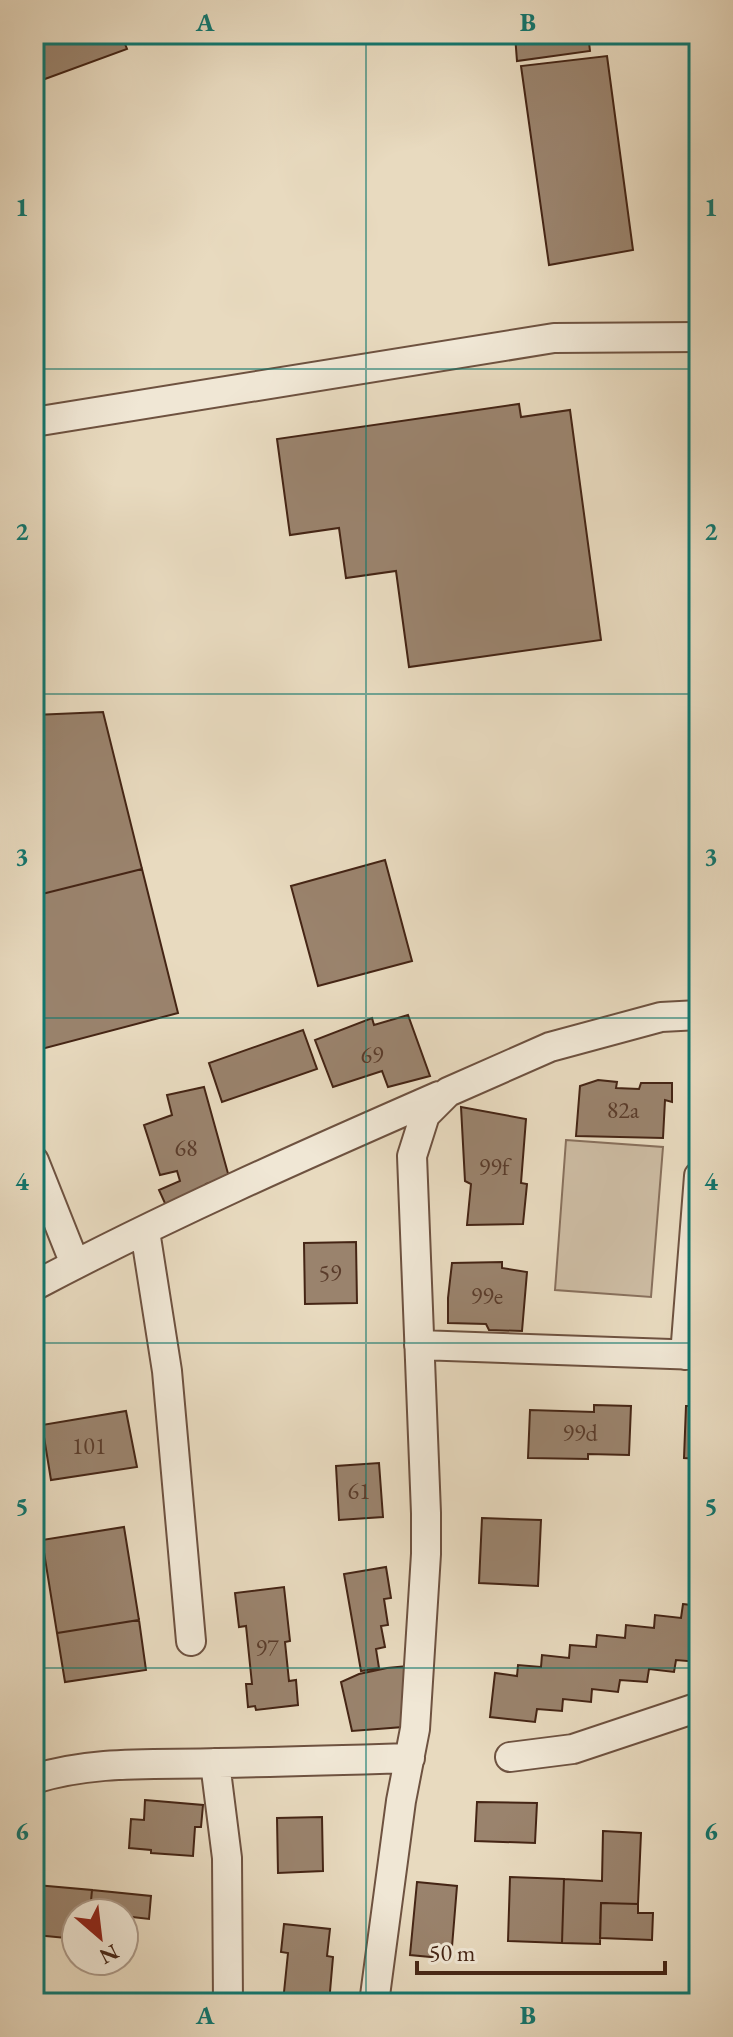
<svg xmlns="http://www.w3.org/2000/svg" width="733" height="2037" font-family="'EB Garamond',serif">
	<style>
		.green { fill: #ccbba2; stroke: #88705c; stroke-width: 2 }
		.building { fill: #9a836d; stroke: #452515; stroke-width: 2 }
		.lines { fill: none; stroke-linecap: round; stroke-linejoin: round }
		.street-casing { stroke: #6e5240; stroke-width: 32 }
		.street { stroke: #f0e7d5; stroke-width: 28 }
		.grid { fill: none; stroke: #0f766e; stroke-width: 2; stroke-opacity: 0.55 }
		.labels { text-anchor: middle; stroke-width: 6; stroke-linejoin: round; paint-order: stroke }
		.number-label { font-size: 24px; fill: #5a3c2b }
		.neatline { fill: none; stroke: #0f766e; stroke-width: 3 }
		.grid-label { font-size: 26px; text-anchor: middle; font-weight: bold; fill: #0f766e }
	</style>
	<rect width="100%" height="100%" fill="#e8dabf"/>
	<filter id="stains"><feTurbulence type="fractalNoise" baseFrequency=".0025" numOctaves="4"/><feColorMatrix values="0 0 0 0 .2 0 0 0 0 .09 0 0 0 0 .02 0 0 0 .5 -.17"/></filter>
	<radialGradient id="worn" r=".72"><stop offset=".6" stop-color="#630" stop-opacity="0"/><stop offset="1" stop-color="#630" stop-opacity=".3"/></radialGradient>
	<path class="green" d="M566,1140L663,1147L651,1297L555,1290Z"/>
	<path class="building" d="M34,34H121L127,49L34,83Z
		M588,34L590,51L517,61L515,35Z
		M607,56L633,250L549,265L521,66Z
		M519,404L521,417L570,410L601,640L409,667L396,571L346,578L339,528L290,535L277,439Z
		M103,712L142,869L34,896V715Z
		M385,860L412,961L318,986L291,886Z
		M142,869L178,1013L34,1051V896Z
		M408,1015L430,1076L388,1087L382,1071L333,1087L315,1040L372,1018L374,1025Z
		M303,1030L317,1069L222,1102L209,1063Z
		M598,1080L617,1082L616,1088L639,1089L641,1083H672V1102L665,1100L663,1138L576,1136L580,1086Z
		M204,1087L229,1177L206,1184L207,1192L168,1210L159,1190L180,1181L177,1171L160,1175L144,1125L172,1115L167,1095Z
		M461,1107L526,1119L521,1183L527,1184L523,1224L467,1225L471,1184L465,1181Z
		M356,1242L357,1303L305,1304L304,1243Z
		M502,1262V1268L527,1272L522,1331L489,1330L486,1324L448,1323V1298L452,1263Z
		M594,1405L631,1406L629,1455L588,1454V1459L528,1458L530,1410L594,1412Z
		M686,1406H699V1459L684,1458Z
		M126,1411L137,1467L51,1480L42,1425Z
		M379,1463L383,1517L339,1520L336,1466Z
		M482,1518L541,1520L538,1586L479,1583Z
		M124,1527L139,1620L57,1633L42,1540Z
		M386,1567L391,1598L384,1599L388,1625L381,1626L385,1647L376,1649L379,1668L361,1671L344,1574Z
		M284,1587L290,1641L285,1642L289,1681L296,1680L298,1705L256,1710L255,1706L248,1707L246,1684H252L246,1626L239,1627L235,1593Z
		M683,1604L699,1606V1662L676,1660L674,1672L649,1669L647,1682L620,1680L618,1692L592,1689L591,1702L563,1699L562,1711L537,1709L535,1722L490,1717L495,1673L517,1676L518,1665L541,1667L542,1655L569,1658L570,1645L596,1647L597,1635L625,1638L626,1625L654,1628L655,1615L681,1618Z
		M139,1620L146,1670L65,1682L57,1633Z
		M407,1666L403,1727L352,1731L341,1682L359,1674L387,1668Z
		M145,1800L203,1805L201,1827H195L193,1856L151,1853V1850L129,1848L131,1819L144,1820Z
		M477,1802L537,1803L535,1843L475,1841Z
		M322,1817L323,1871L278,1873L277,1818Z
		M603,1831L641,1833L638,1904L601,1903L600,1944L562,1943L564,1879L602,1881Z
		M510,1877L564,1879L562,1943L508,1941Z
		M417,1882L457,1886L451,1959L410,1955Z
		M36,1885L92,1890L90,1913H76V1939L36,1935L38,1910L34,1909Z
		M92,1890L151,1896L149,1919L124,1916V1913L90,1911Z
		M601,1903L638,1904V1913H653L652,1940L600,1938Z
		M284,1924L330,1929L327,1956L333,1957L329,2003L283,2002L288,1953L281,1952Z
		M176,1994L197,1999L196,2003H173Z"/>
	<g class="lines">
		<defs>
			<path id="street" d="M34,422L554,338L699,337
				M34,1161L75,1264
				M145,1231L167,1371L191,1641
				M34,1286C166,1216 302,1156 439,1096
				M419,1345L699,1355
				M685,1355L699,1176
				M510,1757L573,1749L699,1707
				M215,1763L227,1858L228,2003
				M34,1779C94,1760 156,1765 218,1763C282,1762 346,1760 410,1758
				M374,2003L401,1801L415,1729L426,1554V1513L412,1156L425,1115L448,1092L550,1047L661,1017L699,1015"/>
		</defs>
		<use href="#street" class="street-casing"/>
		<use href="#street" class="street"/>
	</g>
	<path class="grid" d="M366,34V2003M34,369H699M34,694H699M34,1018H699M34,1343H699M34,1668H699"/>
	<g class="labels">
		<g class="number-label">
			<text x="372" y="1063">69</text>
			<text x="623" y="1118">82a</text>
			<text x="186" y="1156">68</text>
			<text x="494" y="1175">99f</text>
			<text x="330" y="1281">59</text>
			<text x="487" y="1304">99e</text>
			<text x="580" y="1441">99d</text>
			<text x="89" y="1454">101</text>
			<text x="359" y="1499">61</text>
			<text x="267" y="1656">97</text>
		</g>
	</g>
	<rect width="733" height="2037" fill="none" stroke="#e8dabf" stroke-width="88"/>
	<g transform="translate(100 1937) rotate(152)"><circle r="38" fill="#f0e7d5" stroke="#ac9988" stroke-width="2"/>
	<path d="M0-6L14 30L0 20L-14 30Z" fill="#8f2418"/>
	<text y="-12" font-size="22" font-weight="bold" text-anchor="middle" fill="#452515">N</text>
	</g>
	<path d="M417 1961v12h248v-12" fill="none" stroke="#452515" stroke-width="4"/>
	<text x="429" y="1961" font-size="24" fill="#452515" stroke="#f0e7d5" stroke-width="6" paint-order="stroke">50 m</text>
	<rect x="44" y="44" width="645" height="1949" class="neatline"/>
	<g class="grid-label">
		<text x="205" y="31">A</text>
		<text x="528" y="31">B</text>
		<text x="22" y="216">1</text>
		<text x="711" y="216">1</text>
		<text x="22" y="540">2</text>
		<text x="711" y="540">2</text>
		<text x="22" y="865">3</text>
		<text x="711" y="865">3</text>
		<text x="22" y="1190">4</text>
		<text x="711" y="1190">4</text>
		<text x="22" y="1515">5</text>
		<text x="711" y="1515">5</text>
		<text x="22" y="1840">6</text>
		<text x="711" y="1840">6</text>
		<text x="205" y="2024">A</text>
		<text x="528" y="2024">B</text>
	</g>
	<rect width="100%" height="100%" filter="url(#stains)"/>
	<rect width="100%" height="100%" fill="url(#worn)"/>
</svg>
